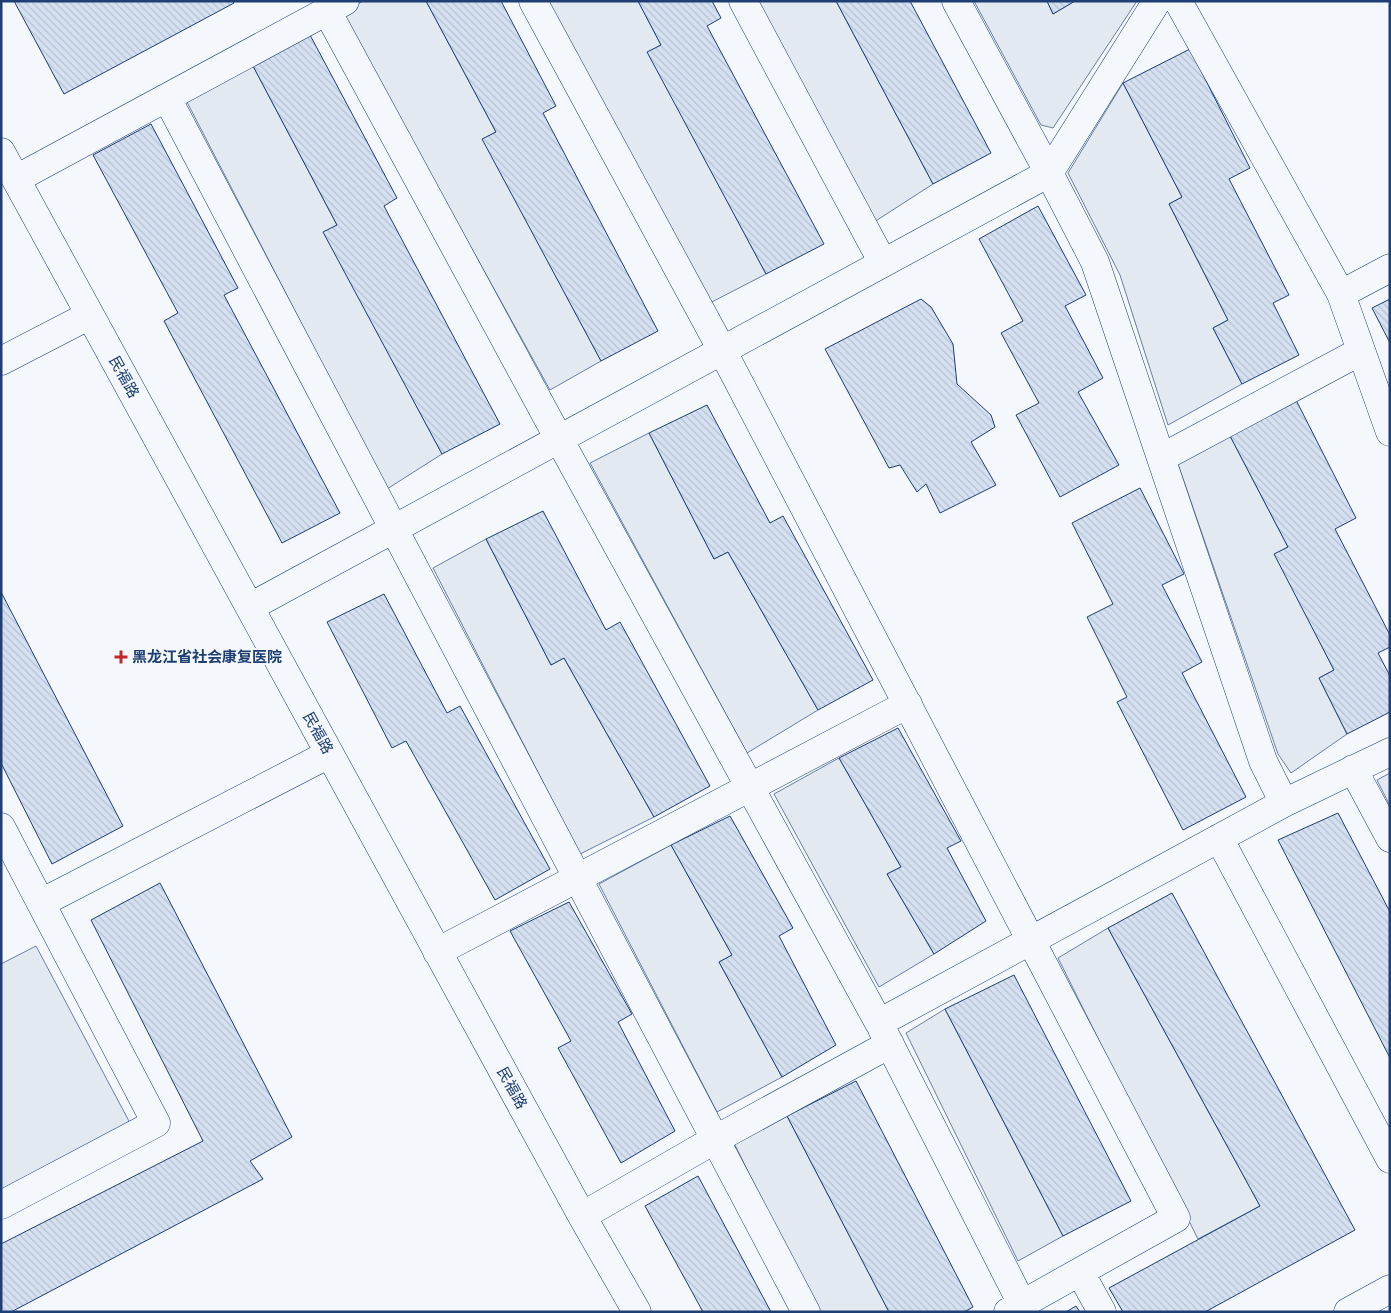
<svg xmlns="http://www.w3.org/2000/svg" width="1391" height="1313" font-family="Helvetica,'Noto Sans SC',sans-serif">
	<style>
		.garden { fill: #e3e9f0; stroke: #687fa3 }
		.building { fill: url(#building-back-hatch); stroke: #1d3f73 }
		.lines { fill: none; stroke-linecap: round; stroke-linejoin: round }
		.minor-casing { stroke: #1d3f73; stroke-width: 29 }
		.minor { stroke: #f4f7fb; stroke-width: 28 }
		.poi-dot { fill: #c62828; stroke: #f4f7fb; stroke-width: 2 }
		.labels { text-anchor: middle; stroke-width: 4; stroke-linejoin: round; paint-order: stroke }
		.street-label { font-size: 15px; fill: #1d3f73; stroke: #f4f7fb }
		.poi-label { font-size: 15px; font-weight: bold; fill: #1d3f73; stroke: #f4f7fb; text-anchor: start }
	</style>
	<defs>
		<pattern id="building-back-hatch" width="6" height="6" patternUnits="userSpaceOnUse" patternTransform="scale(1.25)"><rect width="6" height="6" fill="#d5e0f0"/><path d="M-1 5l2 2M0 0l6 6M5-1l2 2" fill="none" stroke="#b6c1d1"/></pattern>
	</defs>
	<rect width="100%" height="100%" fill="#f4f7fb"/>
	<path class="garden" d="M363,1H426L496,132L483,139L601,361L550,390L342,14Z
		M547,1H638L661,45L648,52L766,274L706,305Z
		M754,1H836L933,184L871,224Z
		M974,1H1047L1053,14L1075,1H1137L1053,128L1041,125Z
		M253,66L337,225L324,232L442,454L387,489L187,102Z
		M1123,83L1182,197L1169,204L1228,320L1213,328L1242,384L1168,425L1120,275L1068,173Z
		M649,433L714,559L728,552L818,710L747,753L590,463Z
		M1229,434L1288,547L1275,554L1334,670L1319,678L1347,734L1291,773L1278,754L1178,464Z
		M486,539L551,665L564,658L654,817L580,854L433,568Z
		M839,758L901,867L887,874L934,954L879,987L774,794Z
		M1390,773V806L1377,780Z
		M671,845L732,955L719,962L782,1077L717,1112L599,884Z
		M1108,928L1260,1206L1198,1239L1058,958Z
		M36,946L130,1123L1,1191V964Z
		M945,1009L1063,1236L1018,1261L906,1033Z
		M787,1116L889,1312H817L734,1143Z"/>
	<path class="building" d="M14,1H233L234,3L64,94Z
		M426,1H501L556,106L543,113L658,331L601,361L482,139L496,132Z
		M638,1H712L721,18L707,26L824,244L766,274L647,52L661,45Z
		M836,1H910L991,153L933,184Z
		M1047,1H1075L1053,14Z
		M310,35L397,198L384,206L500,424L442,454L323,232L337,225L253,66Z
		M1190,49L1250,168L1229,179L1289,295L1273,303L1299,355L1242,384L1213,328L1228,320L1169,204L1182,197L1123,83Z
		M151,124L238,288L224,295L340,513L282,543L164,321L178,313L93,155Z
		M1038,206L1086,295L1065,306L1103,378L1078,392L1119,465L1060,497L1016,415L1039,403L1001,333L1023,321L979,239Z
		M921,299L931,307L953,344L957,384L991,415L995,427L971,442L996,485L940,513L926,484L917,492L900,465L889,468L825,349Z
		M1390,299V343L1372,308Z
		M1296,400L1356,518L1335,529L1390,635V647L1378,653L1390,676V712L1347,734L1319,678L1334,670L1274,554L1288,547L1229,434Z
		M707,405L770,523L783,516L873,680L818,710L728,552L714,559L649,433Z
		M1140,488L1184,574L1162,585L1202,662L1182,673L1246,797L1183,830L1117,702L1127,697L1087,617L1113,604L1072,523Z
		M543,511L606,630L620,622L710,786L654,817L564,658L551,665L486,539Z
		M1,592L123,826L52,864L1,763Z
		M384,594L447,713L460,706L550,869L495,900L406,741L392,748L327,622Z
		M898,728L961,841L947,848L986,921L934,954L887,874L901,867L839,758Z
		M1338,813L1390,912V1058L1278,840Z
		M730,816L793,928L779,936L836,1045L782,1077L719,962L732,955L671,845Z
		M160,883L292,1137L250,1161L263,1179L11,1312H1V1244L203,1141L91,920Z
		M1172,893L1355,1230L1205,1312H1123L1109,1288L1260,1206L1108,928Z
		M569,902L632,1014L618,1022L675,1131L621,1163L558,1048L571,1041L510,931Z
		M1014,975L1131,1201L1063,1236L945,1009Z
		M856,1081L973,1307L964,1312H889L787,1116Z
		M698,1176L771,1312H703L645,1206Z
		M1076,1306L1080,1312H1066Z"/>
	<g class="lines">
		<defs>
			<path id="minor" d="M345,1L327,11L559,439L879,1023L1284,803
				M533,1L722,350L1176,1218L1008,1312
				M743,1L883,263
				M1157,1L1049,173L1095,262L1263,761L1284,803L1390,752
				M1178,1L1341,294L1390,432
				M167,98L806,1312
				M1,152L582,1216L637,1312
				M16,179L327,11
				M1341,294L1390,268
				M1,361L90,315
				M1161,458L1361,351
				M250,607L1049,173L956,1
				M1353,769L1390,838
				M1,827L156,1123L1,1205
				M1219,838L1390,1159
				M41,903L329,754
				M437,952L908,704
				M882,1029L1022,1304
				M582,1216L716,1139L890,1044
				M1080,1272L1102,1312
				M1348,1312L1390,1289"/>
		</defs>
		<use href="#minor" class="minor-casing"/>
		<use href="#minor" class="minor"/>
	</g>
	<path class="poi-dot" d="M118.5 649.5h5v5h5v5h-5v5h-5v-5h-5v-5h5z"/>
	<g class="labels">
		<g class="street-label">
			<text transform="translate(124 377) rotate(61)" y="5">民福路</text>
			<text transform="translate(318 733) rotate(61)" y="5">民福路</text>
			<text transform="translate(512 1088) rotate(61)" y="5">民福路</text>
		</g>
		<g class="poi-label">
			<text x="132" y="662">黑龙江省社会康复医院</text>
		</g>
	</g>
	<rect width="1391" height="1313" fill="none" stroke="#1d3f73" stroke-width="5"/>
</svg>
